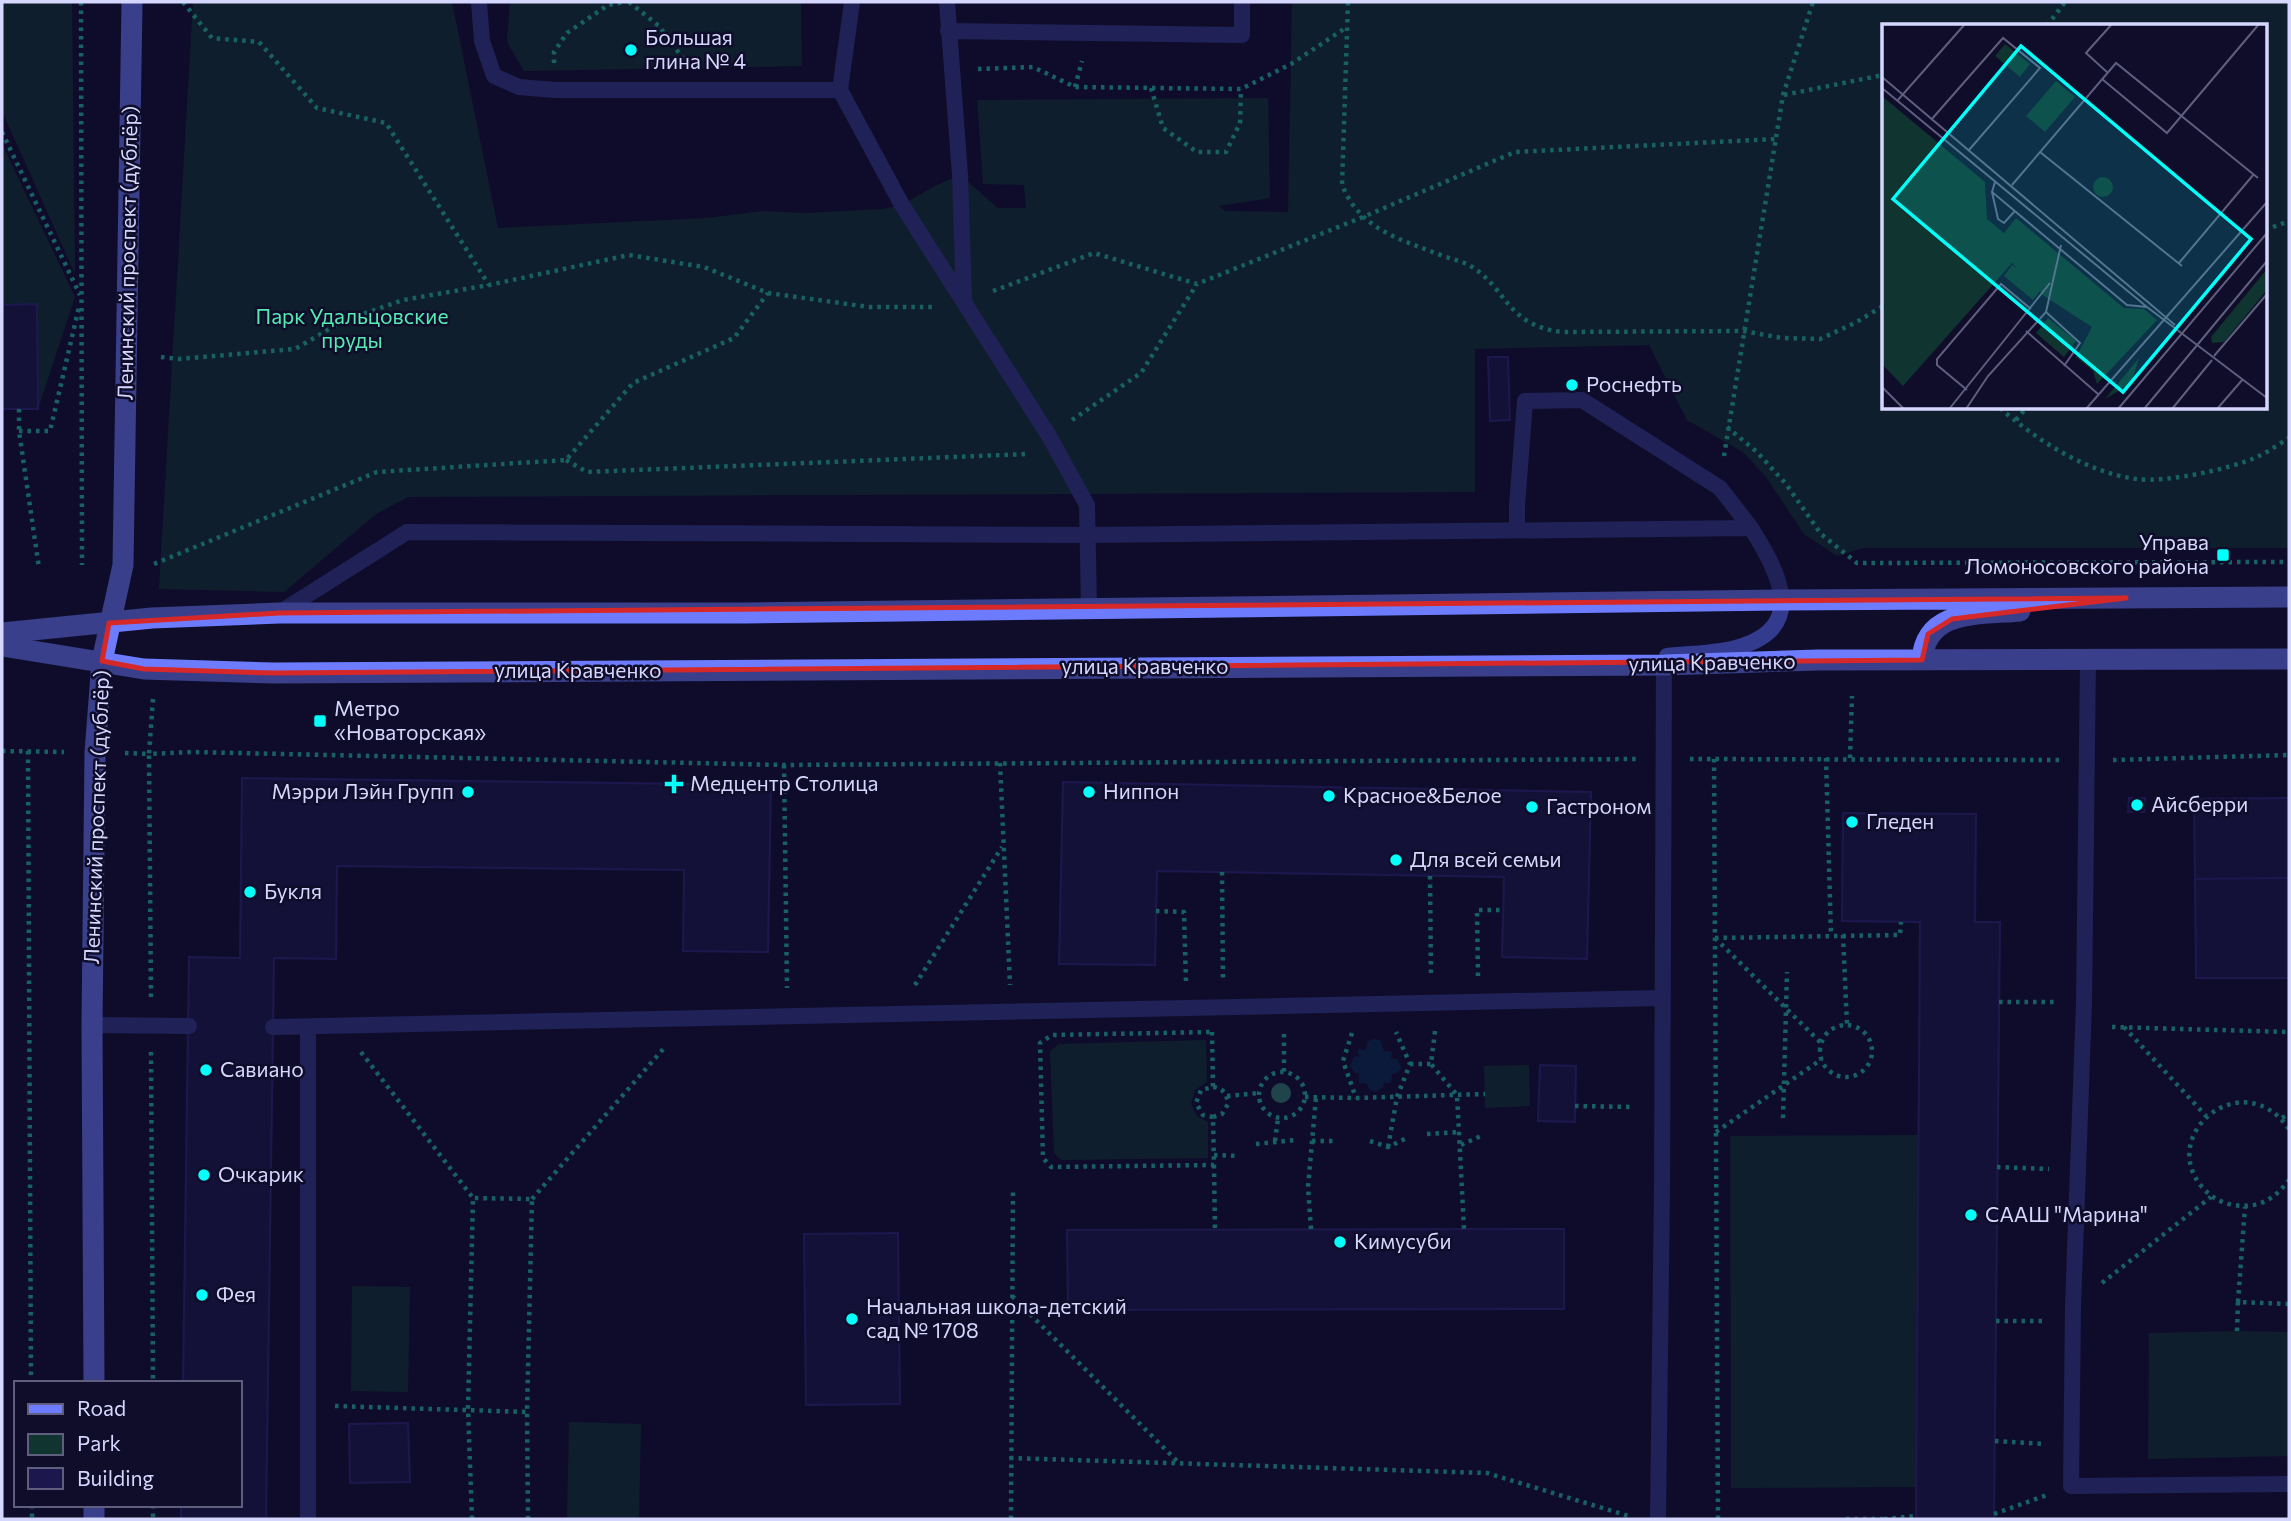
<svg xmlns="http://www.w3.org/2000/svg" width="2291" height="1521" font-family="Commissioner,sans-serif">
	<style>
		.green { fill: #10342f; fill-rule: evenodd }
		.water { fill: #072a50 }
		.building { fill: #1c174d; stroke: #2d277b; stroke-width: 2 }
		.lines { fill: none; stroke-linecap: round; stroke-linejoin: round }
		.path { stroke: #22c7a9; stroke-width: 4.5; stroke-dasharray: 3.5 5; stroke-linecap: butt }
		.lane { stroke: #333b8e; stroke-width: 16 }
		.secondary { stroke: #6d7cff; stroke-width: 21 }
		.tree { fill: #368876 }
		.marked { fill: none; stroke: #d62828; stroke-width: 5; stroke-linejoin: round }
		.poi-dot { fill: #02fff9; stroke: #0f0d2a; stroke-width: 2.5 }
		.labels { text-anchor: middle; stroke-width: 5; stroke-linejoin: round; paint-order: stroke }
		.poi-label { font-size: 21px; fill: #d6d7ff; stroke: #0f0d2a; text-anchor: start }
		.street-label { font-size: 21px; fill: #d6d7ff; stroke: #0f0d2a }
		.park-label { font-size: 21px; fill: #55ecb4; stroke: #0f0d2a }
		.inset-road { fill: none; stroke: #5f5e7f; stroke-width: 2 }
		.view { fill: #02fff9; fill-opacity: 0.15; stroke: #02fff9; stroke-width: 3.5 }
		.inset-edge { fill: none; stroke: #d6d7ff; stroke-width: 3.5 }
	</style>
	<rect width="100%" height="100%" fill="#0f0d2a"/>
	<path class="green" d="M2,2H72L75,274L2,111Z
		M193,2H452L498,228L708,218L762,211L805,213L883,209L902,205L933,187L960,175L998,208H1026L1024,185L983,184L977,100L1268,98L1270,198L1219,206L1225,211L1288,212L1292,2H2289V548H1863L1837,556L1804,534L1766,477L1743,452L1687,420L1649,345L1475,349V492L408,497L376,514L284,592L159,589ZM1883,26H2265V408H1883Z
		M510,2H801L802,66L524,71L507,42Z
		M2,144L75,297L38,409L37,305H2Z
		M1206,1040L1207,1082L1195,1090L1191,1104L1197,1116L1208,1122V1158L1061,1160L1054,1153L1050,1051L1059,1044Z
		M1529,1065L1530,1106L1485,1108L1484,1066Z
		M1918,1135L1916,1487L1731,1488L1730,1136Z
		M352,1286L410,1287L408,1392L351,1391Z
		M2237,1331L2289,1332V1456L2148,1459L2149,1333Z
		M569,1422L641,1424L639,1519H567Z"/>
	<path class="water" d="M1374,1039L1380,1040L1384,1051L1392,1052L1391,1059H1397L1402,1068L1397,1073L1392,1074L1391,1083H1384L1383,1087L1376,1092L1370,1090L1366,1083H1359V1073H1355L1350,1066L1354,1057L1359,1056L1358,1049L1366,1050L1368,1041Z"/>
	<path class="building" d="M37,304L38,409H2V305Z
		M1488,357H1508L1510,420L1490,421Z
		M242,778L771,785L768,952L683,951L684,870L337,866L336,959L274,958L266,1519H181V1505H240V1383H183L189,957L240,958Z
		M1063,782L1591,792L1587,959L1502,957L1504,877L1157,871L1155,965L1059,964Z
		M2129,798H2145L2144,812H2128Z
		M2289,798V878L2195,879L2194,799Z
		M1843,813L1976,814L1975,922H2000L1994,1519H1916L1920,922L1842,921Z
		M2289,878V978H2196L2195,879Z
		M1540,1065L1576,1066L1575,1122L1538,1121Z
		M1564,1229V1309L1068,1310L1067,1230Z
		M898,1233L900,1404L806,1405L804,1234Z
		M408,1423L410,1482L350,1483L349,1424Z"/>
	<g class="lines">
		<path class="path" d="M81,2L82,565
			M183,2L212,38L259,42L317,108L386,123L489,285
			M629,2L659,26L685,61
			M1348,2L1342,185C1361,231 1401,239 1443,256C1452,259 1461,261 1469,265C1508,288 1505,325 1562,332L1743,331L1782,338L1820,339L1855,323L1883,306
			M2047,26L2065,2
			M554,63V52L567,33L608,5L624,2
			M978,69L1033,67L1075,87L1241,89L1291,64L1347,27
			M1075,87L1082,61
			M1151,88L1163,128L1197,152H1226L1240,123L1241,89
			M1784,95L1883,75
			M2,132L80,295
			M2265,230L2289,221
			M993,291L1094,253L1197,284L1363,217L1515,152L1775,139
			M161,357L179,359L295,349L343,321L403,300L489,285L629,255L704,267L768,293L869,307H934
			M2000,408C2038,441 2086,472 2136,479C2166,483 2230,469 2257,457C2268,452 2279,444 2289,438
			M19,409V431L39,568
			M1072,420L1141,373L1197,284
			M2016,420L2026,408
			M1727,427L1757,452L1786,484L1821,534L1857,563L2289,562
			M19,431H50L79,307
			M1724,456L1783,95L1813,2
			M566,460L587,472L1027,454
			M154,564L377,472L566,460L633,383L734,338L768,293
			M153,699L149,754L191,752L784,765L1636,759
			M2,751L64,752
			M28,751L31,1383
			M125,753L149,754L151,997
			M1826,758L1831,936
			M1850,758L1852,696
			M1690,759L2059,760
			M1714,759L1718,1519
			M2113,760L2289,755
			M1000,763L1010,985
			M784,765L787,988
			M1222,872L1223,981
			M1430,876L1431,977
			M1156,911L1184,912L1186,982
			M1843,935L1847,1025
			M1715,938L1900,935L1901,922
			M1715,938L1821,1043
			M1478,976L1477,910H1503
			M915,985L1002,847
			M1999,1002H2056
			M1820 1051a26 26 0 1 1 52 0a26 26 0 1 1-52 0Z
			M2112,1027L2289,1032
			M2124,1027L2206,1116
			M1435,1031L1431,1064L1457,1095L1464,1229
			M1212,1032L1213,1087L1201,1090L1196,1103L1203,1115L1213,1117L1214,1165L1051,1167L1043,1158L1040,1043L1052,1035Z
			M1352,1033L1343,1061L1356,1098
			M1284,1034V1072
			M151,1052L153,1383
			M361,1052L473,1198
			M1410,1064H1431
			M1259 1095a23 23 0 1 1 46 0a23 23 0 1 1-46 0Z
			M1227,1096L1259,1093
			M1305,1097L1356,1098L1485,1094
			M1575,1106L1634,1107
			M1213,1117L1222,1114L1228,1104C1227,1094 1223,1088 1213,1087
			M1783,1118L1787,972
			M2282,1118L2289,1114
			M2289,1129C2243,1063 2157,1134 2202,1187C2210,1196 2220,1203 2234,1205C2258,1209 2275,1199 2289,1180
			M1716,1132L1822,1059
			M1427,1134L1460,1132
			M1275,1141L1278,1118
			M1312,1141H1337
			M1370,1141L1388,1147L1407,1138
			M1256,1144L1295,1140
			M1461,1145L1483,1135
			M1388,1147L1397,1097L1410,1064L1396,1032
			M1214,1155L1239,1156
			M1214,1165L1215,1230
			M1997,1167L2049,1169
			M532,1199L665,1047
			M1311,1229L1308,1187L1316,1097
			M2102,1283L2211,1197
			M1012,1296L1179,1463
			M2238,1302L2245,1207
			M1996,1321H2047
			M2237,1331L2238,1302L2289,1304
			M335,1406L527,1412
			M1995,1441L2046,1444
			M1010,1458L1487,1473L1632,1517
			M32,1505V1519
			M153,1505V1519
			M1994,1514L2047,1495
			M472,1519L468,1409L473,1198L532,1199L527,1412L528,1519
			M1011,1519L1013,1188
			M1846,1519H1884
			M1884,1519L1916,1516"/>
		<path class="lane" d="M479,2L482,41L494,76L519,87L555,90H840
			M852,2L840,90L902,205L1049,436L1087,505L1089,608
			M947,2L960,175L964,300
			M948,31L1242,35V2
			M1517,530V506L1525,401L1582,400L1720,488L1751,528
			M279,613L407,532L1087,535L1751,528C1777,569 1808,625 1742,646C1719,654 1691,653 1667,656
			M2088,659L2084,1003L2073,1306L2071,1486L2289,1484
			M92,1025L189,1026
			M273,1027L1662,998
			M308,1028V1519
			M1658,1519L1662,1186L1664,665"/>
		<path class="secondary" d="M2,633L152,618L279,613H745L1781,600L2289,597
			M2,646L144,669L274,673L1664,665L1818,660L2289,659
			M1922,660C1926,608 1980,615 2020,611
			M94,1383L92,1025L95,753L102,661L123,565L132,2
			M94,1505V1519"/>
	</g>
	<circle class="tree" cx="1281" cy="1093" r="10"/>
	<path d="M0 0H2291V1521H0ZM2126,598L1952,619L1928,634L1922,660L274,673L144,669L102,661L109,623L279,613Z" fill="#0f0d2a" fill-opacity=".55" fill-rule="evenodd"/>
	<path class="marked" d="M2126,598L1952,619L1928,634L1922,660L274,673L144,669L102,661L109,623L279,613Z"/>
	<g class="poi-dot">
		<circle cx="631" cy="50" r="7"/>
		<circle cx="1572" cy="385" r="7"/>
		<rect x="2216" y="548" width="14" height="14" rx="3.5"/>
		<rect x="313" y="714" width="14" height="14" rx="3.5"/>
		<path d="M670.5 773.5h7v7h7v7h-7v7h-7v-7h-7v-7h7z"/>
		<circle cx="468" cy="792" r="7"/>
		<circle cx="1089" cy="792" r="7"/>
		<circle cx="1329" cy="796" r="7"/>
		<circle cx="2137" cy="805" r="7"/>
		<circle cx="1532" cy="807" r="7"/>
		<circle cx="1852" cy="822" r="7"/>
		<circle cx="1396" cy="860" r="7"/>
		<circle cx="250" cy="892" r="7"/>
		<circle cx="206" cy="1070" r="7"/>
		<circle cx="204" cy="1175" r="7"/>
		<circle cx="1971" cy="1215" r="7"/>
		<circle cx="1340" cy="1242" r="7"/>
		<circle cx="202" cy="1295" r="7"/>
		<circle cx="852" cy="1319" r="7"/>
	</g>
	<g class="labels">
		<g class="poi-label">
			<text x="645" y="45">Большая<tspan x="645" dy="24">глина № 4</tspan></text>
			<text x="1586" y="392">Роснефть</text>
			<text x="2209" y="550" text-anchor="end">Управа<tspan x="2209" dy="24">Ломоносовского района</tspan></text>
			<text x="334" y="716">Метро<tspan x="334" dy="24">«Новаторская»</tspan></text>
			<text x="690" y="791">Медцентр Столица</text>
			<text x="454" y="799" text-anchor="end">Мэрри Лэйн Групп</text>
			<text x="1103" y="799">Ниппон</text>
			<text x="1343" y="803">Красное&amp;Белое</text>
			<text x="2151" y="812">Айсберри</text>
			<text x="1546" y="814">Гастроном</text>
			<text x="1866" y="829">Гледен</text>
			<text x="1410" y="867">Для всей семьи</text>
			<text x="264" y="899">Букля</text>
			<text x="220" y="1077">Савиано</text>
			<text x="218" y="1182">Очкарик</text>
			<text x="1985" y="1222">СААШ "Марина"</text>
			<text x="1354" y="1249">Кимусуби</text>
			<text x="216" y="1302">Фея</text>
			<text x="866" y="1314">Начальная школа-детский<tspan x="866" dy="24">сад № 1708</tspan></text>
		</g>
		<g class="street-label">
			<text transform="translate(128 253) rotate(-89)" y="7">Ленинский проспект (дублёр)</text>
			<text transform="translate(1712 663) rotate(-1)" y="7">улица Кравченко</text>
			<text x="1145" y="674">улица Кравченко</text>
			<text x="578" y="678">улица Кравченко</text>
			<text transform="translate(97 817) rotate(-88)" y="7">Ленинский проспект (дублёр)</text>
		</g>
		<g class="park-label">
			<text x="352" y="324">Парк Удальцовские<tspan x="352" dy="24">пруды</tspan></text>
		</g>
	</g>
	<g transform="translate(1882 24)">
		<rect width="385" height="385" fill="#0f0d2a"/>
		<path d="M123,20L148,40L138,53L113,32ZM174,57L193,73L163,108L144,92ZM0,72L103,158L105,195L122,209L134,194L242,284L262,285L275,296L215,360L211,347L194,333L210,303L159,270L156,261L158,267L151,276L122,252L130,241L135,244L130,239L21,362L0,340ZM211 163a10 10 0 1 1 20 0a10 10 0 1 1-20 0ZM385,245V266L342,318L330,319L329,313ZM166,294L194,317L182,333L154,309ZM257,334L249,360L223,375Z" fill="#10342f"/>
		<path class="inset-road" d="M226,49L204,29L230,0M0,53L293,301M220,55L285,109L377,0M0,64L265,283L385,374M15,77L83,0M49,96L121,14L158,44L87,126M158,128L300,242M113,158L110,168L245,281L265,283M130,161L234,39L376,154M110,168L116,195L122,199L133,187M297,239L372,150M164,288L198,319L182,342M144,307L216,370M332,332L385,270M0,363L22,385M85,366L55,341V335L119,260L149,285M68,384L168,259M84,385L106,352L164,288L179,221M204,385L385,178M236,385L385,209M262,385L385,237M290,385L330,336M335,385L361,355"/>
		<path class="view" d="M139,22L369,215L241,368L11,175Z"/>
		<rect width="385" height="385" class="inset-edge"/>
	</g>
	<rect width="2291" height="1521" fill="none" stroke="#d6d7ff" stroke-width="7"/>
	<rect x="14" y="1381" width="228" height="126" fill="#0f0d2a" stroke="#5f5e7f" stroke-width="2"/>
	<rect x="28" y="1404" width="35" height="10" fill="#6d7cff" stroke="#5f5e7f" stroke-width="2"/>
	<text x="77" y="1416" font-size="21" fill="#d6d7ff">Road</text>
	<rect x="28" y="1434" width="35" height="21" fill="#10342f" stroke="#5f5e7f" stroke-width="2"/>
	<text x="77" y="1451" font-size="21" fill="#d6d7ff">Park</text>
	<rect x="28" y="1468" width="35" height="21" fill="#1c174d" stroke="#5f5e7f" stroke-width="2"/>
	<text x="77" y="1486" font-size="21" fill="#d6d7ff">Building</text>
</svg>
